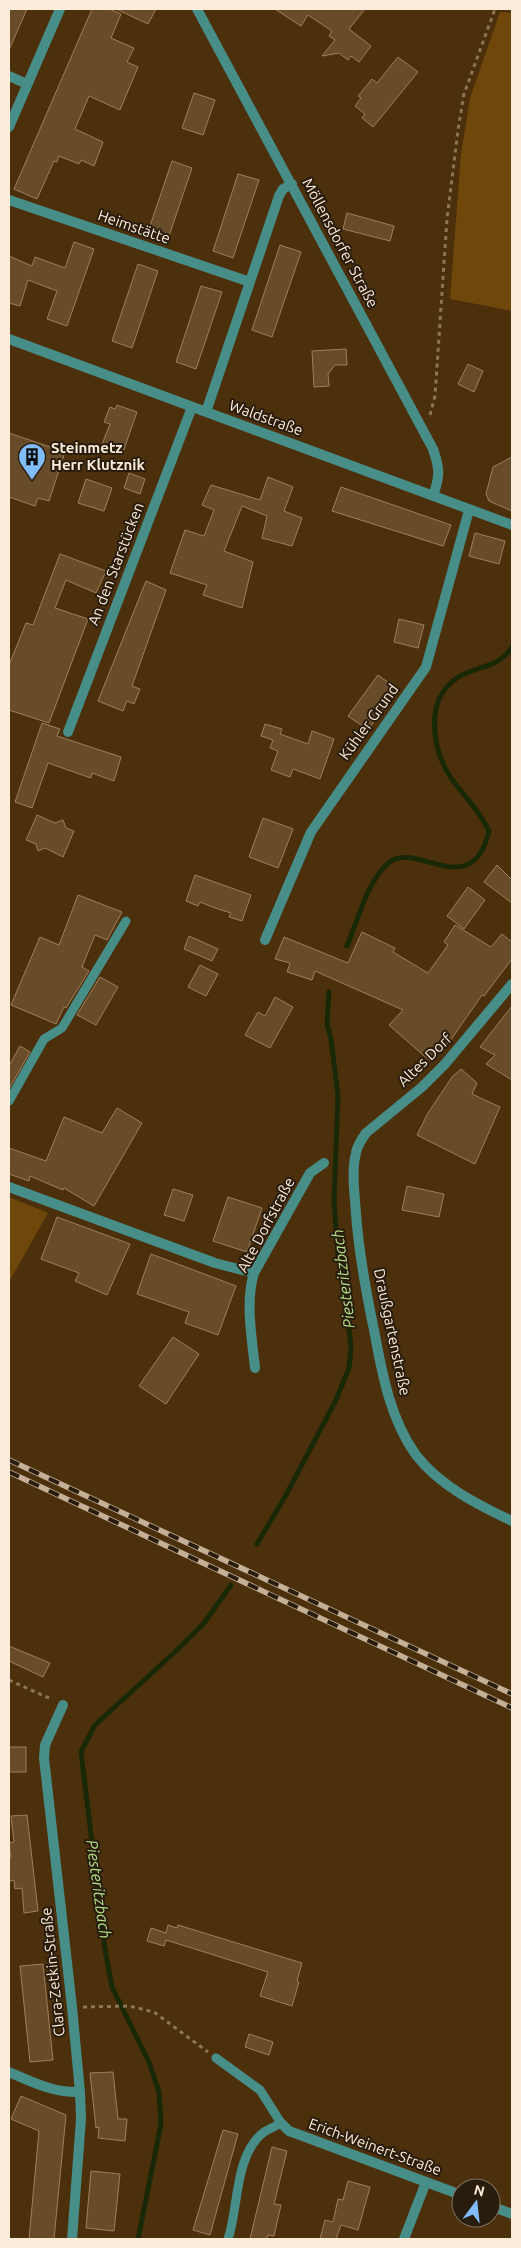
<svg xmlns="http://www.w3.org/2000/svg" width="521" height="2248" font-family="Ubuntu,sans-serif">
	<style>
		.green { fill: #6f470b }
		.lines { fill: none; stroke-linecap: round; stroke-linejoin: round }
		.stream { stroke: #192806; stroke-width: 5 }
		.building { fill: #684b28; stroke: #9e7f5b }
		.path { stroke: #8d7557; stroke-width: 3; stroke-dasharray: 4 4; stroke-linecap: butt }
		.lane { stroke: #478d88; stroke-width: 9 }
		.street { stroke: #478d88; stroke-width: 10 }
		.rail-casing { stroke: #c4af97; stroke-width: 5.5 }
		.rail { stroke: #281c0d; stroke-width: 4; stroke-dasharray: 11; stroke-linecap: butt }
		.labels { text-anchor: middle; stroke-width: 4; stroke-linejoin: round; paint-order: stroke }
		.street-label { font-size: 15px; fill: #fdecd9; stroke: #281c0d }
		.poi-label { font-size: 15px; font-weight: bold; fill: #fdecd9; stroke: #281c0d; text-anchor: start }
		.water-label { font-size: 16px; font-style: italic; fill: #b3e085; stroke: #281c0d }
	</style>
	<rect width="100%" height="100%" fill="#4c300c"/>
	<path class="green" d="M500,12L512,13V311L450,299L461,154L470,98Z
		M9,1197L48,1213L9,1282Z"/>
	<g class="lines">
		<path class="stream" d="M347,946C357,922 369,876 391,861C419,843 472,902 489,831C480,811 464,796 451,778C432,749 424,700 457,678C477,665 498,669 512,647
			M257,1544L286,1495L336,1400L349,1368L351,1348L342,1264L338,1256L334,1201L338,1096L331,1039L327,1024L329,992
			M138,2239L161,2124L159,2092L149,2062L112,1987L105,1949L81,1752L95,1725L176,1651L204,1623L231,1585"/>
	</g>
	<path class="building" d="M9,9H27L9,50Z
		M92,9H109L121,14L111,38L134,48L127,62L138,67L120,110L89,96L75,129L103,142L94,166L81,160L79,164L59,156L57,162L54,161L37,199L14,189Z
		M116,9H156L148,24Z
		M275,9H365L349,29L371,46L359,62L351,56L348,60L339,53L322,56L335,40L329,36L332,31L308,15L301,26Z
		M398,57L418,72L373,127L362,118L365,114L355,106L361,98L358,96L372,79L377,83Z
		M194,93L215,100L203,135L182,128Z
		M172,161L192,168L169,236L149,229Z
		M238,174L259,180L233,258L213,251Z
		M347,213L394,226L390,241L343,229Z
		M74,242L94,249L67,326L47,319L57,291L28,280L20,306L9,303V256L32,266L35,257L65,268Z
		M280,245L301,252L272,337L252,330Z
		M138,264L158,271L132,348L112,341Z
		M201,286L222,292L196,369L176,362Z
		M346,349L347,365H335L328,374L329,386L314,387L312,351Z
		M468,364L483,371L474,392L458,384Z
		M117,405L137,412L122,455L101,447L110,424L104,422L110,407L115,409Z
		M9,433L65,452L49,501L38,498L35,506L9,497Z
		M512,457V511L489,501L486,494L493,467Z
		M129,473L145,479L140,494L124,488Z
		M268,477L293,487L284,511L302,518L292,546L262,538L267,516L242,506L224,551L253,562L242,608L203,595L207,585L170,573L185,530L204,536L214,510L202,505L211,485L260,500Z
		M86,479L112,488L104,511L78,503Z
		M341,487L451,525L443,546L332,511Z
		M475,533L505,541L499,564L469,556Z
		M60,554L106,571L96,593L66,580L55,608L88,619L49,723L9,710V665L26,623L33,625Z
		M146,581L166,590L132,686L140,689L134,704L127,701L123,711L98,701Z
		M399,619L424,625L418,648L394,642Z
		M378,675L397,689L368,730L348,716Z
		M42,723L60,729L57,736L121,757L114,781L92,773L91,778L48,763L32,808L15,802Z
		M265,724L282,729L280,734L308,744L312,731L334,739L320,779L293,769L290,777L271,770L278,751L270,748L273,740L261,736Z
		M37,815L55,823L63,820L66,828L74,831L63,857L45,848L38,851L36,844L26,840Z
		M263,818L293,829L278,868L249,857Z
		M497,865L512,880V903L484,882Z
		M195,875L251,895L242,921L229,917L231,913L215,908L200,902L198,906L186,901Z
		M468,887L485,900L464,929L447,916Z
		M78,895L122,912L107,940L95,935L82,967L89,971L66,1008L64,1007L56,1024L11,1005L40,937L59,945Z
		M455,925L491,947L502,934L512,942V959L484,996L482,995L450,1041L430,1061L389,1025L403,1010L315,971L312,980L287,972L290,963L275,959L284,937L348,963L362,932L395,948L393,952L428,973L448,945L444,942Z
		M189,936L218,949L212,961L184,949Z
		M200,965L218,974L206,996L188,987Z
		M100,977L118,987L96,1025L77,1015Z
		M275,997L293,1007L270,1048L245,1035L258,1012L265,1016Z
		M512,1006V1080L486,1064L495,1055L480,1047Z
		M20,1046L30,1052L9,1089V1066Z
		M461,1069L477,1083L472,1094L500,1107L475,1164L417,1135L428,1113L452,1077Z
		M117,1108L142,1123L94,1206L64,1188L63,1190L30,1176L29,1181L9,1174V1148L46,1161L64,1117L102,1133Z
		M407,1186L444,1194L439,1217L402,1210Z
		M173,1189L193,1195L184,1221L164,1215Z
		M228,1197L262,1208L247,1252L213,1241Z
		M57,1217L130,1244L107,1295L75,1281L79,1273L41,1259Z
		M151,1254L236,1286L218,1335L185,1323L189,1312L137,1294Z
		M173,1337L199,1354L166,1404L139,1386Z
		M9,1646L50,1663L43,1677L9,1661Z
		M9,1747H26V1772H9Z
		M27,1815L38,1911L24,1913L22,1888L15,1889L14,1880L9,1881V1858H11L9,1843L14,1842L11,1816Z
		M168,1925L177,1928L178,1925L302,1963L297,1981L299,1982L292,2006L260,1996L268,1972L166,1940L164,1946L147,1941L151,1928L166,1933Z
		M43,1964L53,2060L30,2062L20,1966Z
		M249,2034L273,2042L269,2055L245,2047Z
		M113,2072L118,2119H127L125,2141L98,2138L99,2127L96,2128L90,2073Z
		M21,2096L66,2115L54,2239H29L39,2131L11,2119Z
		M223,2130L238,2134L210,2235L193,2230Z
		M272,2147L287,2151L274,2204L281,2205L274,2236L268,2235L267,2239H250Z
		M91,2171L120,2174L114,2231L86,2228Z
		M348,2181L370,2187L358,2230L341,2225L336,2239H320L325,2220L333,2222L338,2199L343,2200Z"/>
	<g class="lines">
		<path class="path" d="M430,415L435,396L447,219L458,130L464,94L495,9
			M9,1680L51,1699
			M83,2007L129,2006L154,2012L208,2052"/>
		<path class="lane" d="M9,1101L44,1039L62,1028L126,921
			M216,2058L260,2090L281,2123C276,2126 269,2129 264,2132C234,2155 239,2207 228,2239"/>
		<path class="street" d="M197,9L433,449C440,469 440,476 433,496
			M9,76L27,84
			M9,127L60,9
			M9,200L250,282
			M9,339L512,525
			M206,412L279,196L283,189L292,184
			M68,732L192,407
			M265,940L311,832L426,667L469,510
			M512,984L445,1064L422,1087L366,1133C361,1140 357,1146 356,1153C351,1172 355,1195 356,1214C359,1253 366,1292 374,1330C382,1373 390,1419 416,1455C440,1486 478,1505 512,1521
			M9,1187L215,1263L254,1273
			M255,1368C252,1338 245,1303 254,1273L310,1173L324,1163
			M63,1705L45,1745L44,1758L72,2007L80,2092L81,2119L72,2239
			M9,2072C32,2082 54,2093 80,2092
			M281,2123L289,2131L300,2135L461,2195
			M491,2206L512,2214
			M404,2239L426,2182"/>
		<defs>
			<path id="rail" d="M9,1460L512,1694
				M9,1472L512,1708"/>
		</defs>
		<use href="#rail" class="rail-casing"/>
		<use href="#rail" class="rail"/>
	</g>
	<defs>
		<symbol id="building-pin" viewBox="-11 -11 22 30"><path d="M0 17L-7.5 6A9.5 9.5 0 1 1 7.5 6Z" fill="#81bdfa" stroke="#281c0d"/><path d="M-4-6H4V6H1V3H-1V6H-4ZM-2.5-4.3h1.7v1.8h-1.7ZM.8-4.3h1.7v1.8H.8ZM-2.5-1h1.7V.8h-1.7ZM.8-1h1.7V.8H.8Z" fill="#111"/></symbol>
	</defs>
	<g fill-rule="evenodd">
		<use href="#building-pin" x="16" y="441" width="32" height="43"/>
	</g>
	<g class="labels">
		<g class="street-label">
			<text transform="translate(134 227) rotate(19)" y="5">Heimstätte</text>
			<text transform="translate(340 243) rotate(62)" y="5">Möllensdorfer Straße</text>
			<text transform="translate(266 418) rotate(20)" y="5">Waldstraße</text>
			<text transform="translate(116 564) rotate(-69)" y="5">An den Starstücken</text>
			<text transform="translate(369 722) rotate(-54)" y="5">Kühler Grund</text>
			<text transform="translate(425 1060) rotate(-44)" y="5">Altes Dorf</text>
			<text transform="translate(266 1225) rotate(-62)" y="5">Alte Dorfstraße</text>
			<text transform="translate(392 1332) rotate(78)" y="5">Draußgartenstraße</text>
			<text transform="translate(53 1972) rotate(-96)" y="5">Clara-Zetkin-Straße</text>
			<text transform="translate(375 2147) rotate(20)" y="5">Erich-Weinert-Straße</text>
		</g>
		<g class="poi-label">
			<text x="51" y="453">Steinmetz<tspan x="51" dy="17">Herr Klutznik</tspan></text>
		</g>
		<g class="water-label">
			<text transform="translate(343 1279) rotate(-97)" y="6">Piesteritzbach</text>
			<text transform="translate(99 1889) rotate(82)" y="6">Piesteritzbach</text>
		</g>
	</g>
	<rect width="521" height="2248" fill="none" stroke="#fdecd9" stroke-width="20"/>
	<g transform="translate(476 2203) rotate(15)"><circle r="24" fill="#281c0d" stroke="#7d6f5f"/>
	<path d="M0-4L9 19L0 12L-9 19Z" fill="#81bdfa"/>
	<text y="-8" font-size="14" font-weight="bold" text-anchor="middle" fill="#fdecd9">N</text>
	</g>
</svg>
